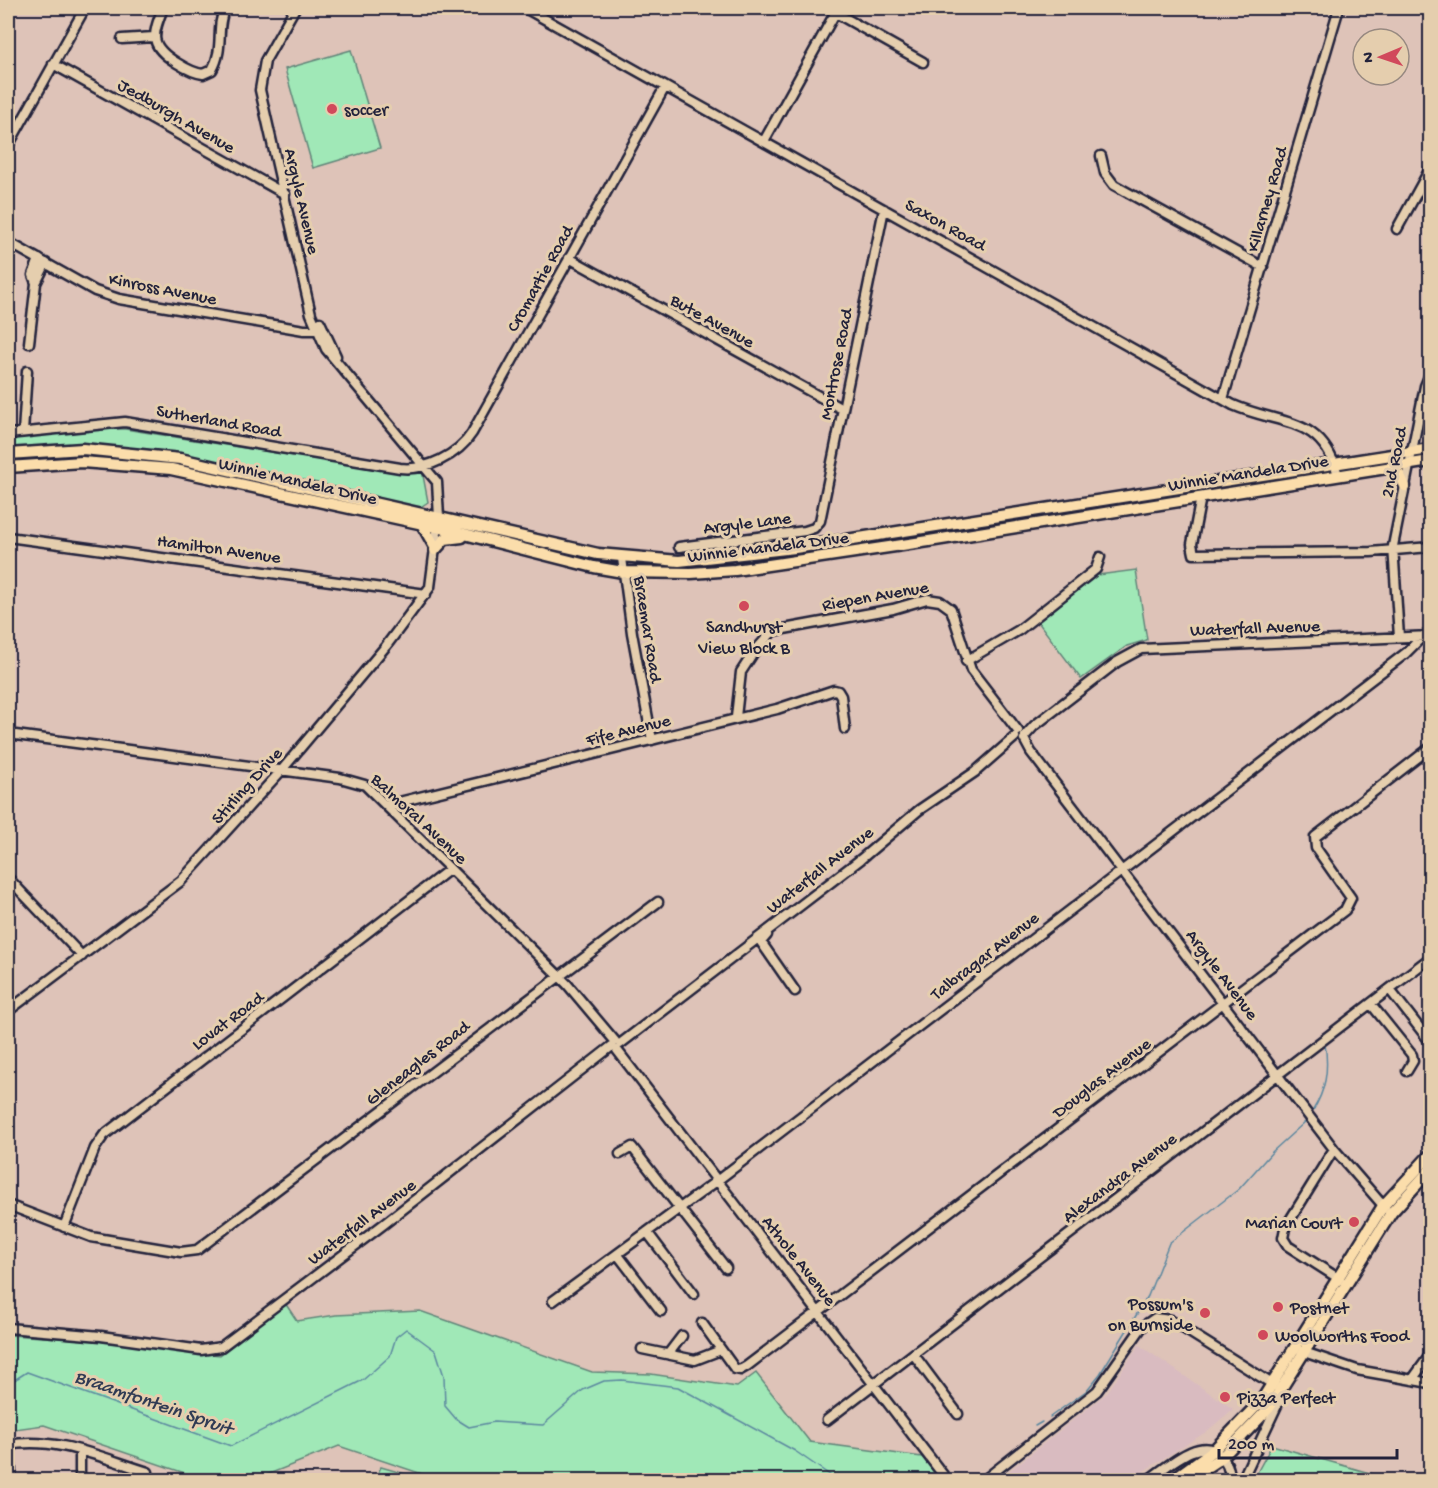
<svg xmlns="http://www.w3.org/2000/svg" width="1438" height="1488" font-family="'Gochi Hand',sans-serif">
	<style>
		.built { fill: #d9bbc0 }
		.green { fill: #a0e8b7; stroke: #618579; stroke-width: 1.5 }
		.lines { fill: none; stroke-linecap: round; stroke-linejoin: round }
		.stream { stroke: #5b879f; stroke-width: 1.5 }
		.minor-casing { stroke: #22223b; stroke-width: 13 }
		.major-casing { stroke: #22223b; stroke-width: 15 }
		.minor { stroke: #e5ceae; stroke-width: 8 }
		.major { stroke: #fbddab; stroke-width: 10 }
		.poi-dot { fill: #d1495b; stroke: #e5ceae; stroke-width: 2 }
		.labels { text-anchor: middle; stroke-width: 6; stroke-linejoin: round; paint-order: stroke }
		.poi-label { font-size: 18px; fill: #22223b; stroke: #e5ceae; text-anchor: start }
		.street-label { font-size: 18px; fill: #22223b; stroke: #e5ceae }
		.water-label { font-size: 20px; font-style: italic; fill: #303b54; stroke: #e5ceae }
	</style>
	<rect width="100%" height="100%" fill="#dec3b8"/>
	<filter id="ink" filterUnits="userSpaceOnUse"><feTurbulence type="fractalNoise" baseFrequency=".0167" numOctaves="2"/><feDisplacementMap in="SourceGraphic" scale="12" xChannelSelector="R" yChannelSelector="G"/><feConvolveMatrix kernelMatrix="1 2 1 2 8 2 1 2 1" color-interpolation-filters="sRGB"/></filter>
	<g filter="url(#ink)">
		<path class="built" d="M1139,1345L1233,1409L1206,1432L1129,1480H998L1107,1393Z"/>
		<path class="green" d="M351,50L380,148L313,168L285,69Z
			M85,429H125L409,474L422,470L428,502L419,508L153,450L95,445L8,450V438Z
			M1136,570L1147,640L1127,646L1081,679L1038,622L1098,575Z
			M285,1303L297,1321L336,1315L420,1311L592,1372L651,1374L737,1387L756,1373L810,1442L922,1457L941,1480H440L339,1446L259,1478L205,1480L44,1425L8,1430V1335L80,1339L220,1355Z
			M1272,1445L1394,1480H1253Z
			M381,1467L426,1480H375Z"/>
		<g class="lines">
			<path class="stream" d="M1312,1112C1326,1090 1329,1070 1325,1044
				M8,1384L27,1372L231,1446L363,1380L390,1356L396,1337L406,1329L436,1351L444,1376L445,1406L456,1419L469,1427L494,1422L543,1425L583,1390L604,1381L622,1380L678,1387L795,1451L837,1480
				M1050,1417L1086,1391L1100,1374L1148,1296L1169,1243L1239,1189L1273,1151L1305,1122
				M1035,1426L1042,1422"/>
			<defs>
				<path id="minor" d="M163,8C152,36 149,46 177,63C185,68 194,73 203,74L212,70C225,47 215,28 225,8
					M525,8L1233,405C1281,426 1321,415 1338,475
					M836,13L923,62
					M122,39L154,37
					M53,64L285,194
					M764,141L838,8
					M8,146L85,8
					M1101,156L1105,173L1114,185L1263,267
					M1397,229L1430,169
					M8,242L95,291L119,299L304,330H316L322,327
					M569,258L842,409
					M36,283L33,275L39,259
					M320,322L336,356
					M29,343L36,283L46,263
					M1223,399L1339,8
					M23,432L27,371
					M8,434L125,422L400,468C426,471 458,455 472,433L665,87
					M1201,497L1192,544L1194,554L1371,552L1430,547
					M1430,508V528
					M8,537L426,594
					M679,547L805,531L814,528L820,521L884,209
					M622,558L632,633L652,740
					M1399,637L1393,546L1425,386L1430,374
					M966,661L1019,630L1096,569L1100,557
					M736,717L741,672L754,652L773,631L893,609L927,599L940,601L951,609L971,670L1018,731
					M8,734L340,778L365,785L567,984L615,1041
					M1025,736L1034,726L1117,662L1141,649L1430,636
					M1024,739L1031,752L1334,1149L1386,1209
					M387,805L777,709L834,690L838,691L841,696L845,729
					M8,878L82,956
					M767,935L761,942L795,991
					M1390,990L1428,1039
					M1371,1004L1412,1055L1413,1061L1407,1071
					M8,1011L181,881L281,771L386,646L430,587L439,517L437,482L326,349L311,314L260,90L265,61L295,8
					M620,1044L861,859L919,810L975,772L1015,737
					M617,1050L947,1480
					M1334,1149L1285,1228L1283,1238L1288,1246L1341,1280
					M620,1154L632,1147L726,1268
					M8,1205L91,1237L181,1252L197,1250L658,902
					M64,1227L95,1148L104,1135L450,869
					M647,1232L694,1294
					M618,1255L661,1311
					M553,1301L718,1180L1406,653L1423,636
					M702,1323L735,1369L740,1370L747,1366L1345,910L1351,898L1316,848L1315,837L1430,748
					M8,1328L101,1336L201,1350L221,1347L384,1224L612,1046
					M642,1349L695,1360L721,1350
					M1301,1351L1357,1370L1430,1383
					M669,1353L682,1336
					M914,1355L958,1414
					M1412,1380L1430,1355
					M827,1420L1430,958
					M10,1444L11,1480
					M8,1445C57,1436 102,1458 148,1472
					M80,1480V1451
					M984,1480L1097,1391L1142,1327L1155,1318L1170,1320L1277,1387
					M1148,1480C1166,1468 1201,1434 1220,1455C1228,1462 1230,1470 1230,1480
					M1242,1480L1281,1397"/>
				<path id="major" d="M8,454L83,449L180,459L598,554L679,561L795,548L1430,449
					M1395,466L1405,486
					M8,467L82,462L171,469L437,527L594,567L623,572L691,573L735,570L929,541L1430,461
					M422,524L435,547
					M435,550L445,539L462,537
					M1172,1480L1215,1449L1262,1400L1383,1206L1430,1155
					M1187,1480L1222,1457L1269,1408L1391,1213L1430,1170"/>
			</defs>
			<use href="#minor" class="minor-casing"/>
			<use href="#major" class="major-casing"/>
			<use href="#minor" class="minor"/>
			<use href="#major" class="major"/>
		</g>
	</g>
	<g class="poi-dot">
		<circle cx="332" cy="109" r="6"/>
		<circle cx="744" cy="606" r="6"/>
		<circle cx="1354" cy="1222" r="6"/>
		<circle cx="1278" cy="1307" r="6"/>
		<circle cx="1205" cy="1313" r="6"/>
		<circle cx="1263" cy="1335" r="6"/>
		<circle cx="1225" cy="1397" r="6"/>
	</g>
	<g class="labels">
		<g class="poi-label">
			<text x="344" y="115">soccer</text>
			<text x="744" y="632" text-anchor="middle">Sandhurst<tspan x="744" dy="21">View Block B</tspan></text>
			<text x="1342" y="1228" text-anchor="end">Marian Court</text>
			<text x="1193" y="1309" text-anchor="end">Possum's<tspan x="1193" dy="21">on Burnside</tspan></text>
			<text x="1290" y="1313">Postnet</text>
			<text x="1275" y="1341">Woolworths Food</text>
			<text x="1237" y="1403">Pizza Perfect</text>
		</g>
		<g class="street-label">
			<text transform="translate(177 115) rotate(30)" y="6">Jedburgh Avenue</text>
			<text transform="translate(1266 199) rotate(-74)" y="6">Killarney Road</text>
			<text transform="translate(303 201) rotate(77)" y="6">Argyle Avenue</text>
			<text transform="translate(946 224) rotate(29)" y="6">Saxon Road</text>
			<text transform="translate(539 278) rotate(-61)" y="6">Cromartie Road</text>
			<text transform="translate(163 288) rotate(11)" y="6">Kinross Avenue</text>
			<text transform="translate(713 320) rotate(29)" y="6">Bute Avenue</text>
			<text transform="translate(835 364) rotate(-79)" y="6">Montrose Road</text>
			<text transform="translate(219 420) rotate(10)" y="6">Sutherland Road</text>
			<text transform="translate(1393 462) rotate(-78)" y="6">2nd Road</text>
			<text transform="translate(1248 472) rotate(-9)" y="6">Winnie Mandela Drive</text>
			<text transform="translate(298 480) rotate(13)" y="6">Winnie Mandela Drive</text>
			<text transform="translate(747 522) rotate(-7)" y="6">Argyle Lane</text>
			<text transform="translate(768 546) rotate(-7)" y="6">Winnie Mandela Drive</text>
			<text transform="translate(219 548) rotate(8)" y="6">Hamilton Avenue</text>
			<text transform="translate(875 595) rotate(-10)" y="6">Riepen Avenue</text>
			<text transform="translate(1255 627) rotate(-2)" y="6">Waterfall Avenue</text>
			<text transform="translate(649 629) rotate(81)" y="6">Braemar Road</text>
			<text transform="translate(628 729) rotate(-14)" y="6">Fife Avenue</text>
			<text transform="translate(246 785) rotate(-48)" y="6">Stirling Drive</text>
			<text transform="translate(420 818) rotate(43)" y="6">Balmoral Avenue</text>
			<text transform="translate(819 869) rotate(-38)" y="6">Waterfall Avenue</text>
			<text transform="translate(984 955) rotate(-38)" y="6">Talbragar Avenue</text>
			<text transform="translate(1223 974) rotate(53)" y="6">Argyle Avenue</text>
			<text transform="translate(227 1020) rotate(-37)" y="6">Lovat Road</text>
			<text transform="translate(417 1062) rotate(-38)" y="6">Gleneagles Road</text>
			<text transform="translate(1101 1077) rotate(-38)" y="6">Douglas Avenue</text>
			<text transform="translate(1119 1177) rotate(-37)" y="6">Alexandra Avenue</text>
			<text transform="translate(361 1221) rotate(-37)" y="6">Waterfall Avenue</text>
			<text transform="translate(800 1260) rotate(52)" y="6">Athole Avenue</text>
		</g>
		<g class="water-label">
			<text transform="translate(154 1401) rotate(19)" y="7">Braamfontein Spruit</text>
		</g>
	</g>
	<rect width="1438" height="1488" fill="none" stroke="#e5ceae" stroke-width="30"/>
	<rect x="15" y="15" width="1408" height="1458" fill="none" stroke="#22223b" stroke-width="2" filter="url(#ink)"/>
	<g transform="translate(1381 57) rotate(268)"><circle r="28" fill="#e5ceae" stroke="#978980" stroke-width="1.5"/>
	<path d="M0-4.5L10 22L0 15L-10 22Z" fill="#d1495b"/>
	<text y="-9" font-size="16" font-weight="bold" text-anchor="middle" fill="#22223b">N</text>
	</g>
	<path d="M1219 1449v9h178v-9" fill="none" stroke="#22223b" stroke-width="3"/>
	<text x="1228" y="1449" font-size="18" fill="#22223b" stroke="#e5ceae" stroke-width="4.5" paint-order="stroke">200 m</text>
</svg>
